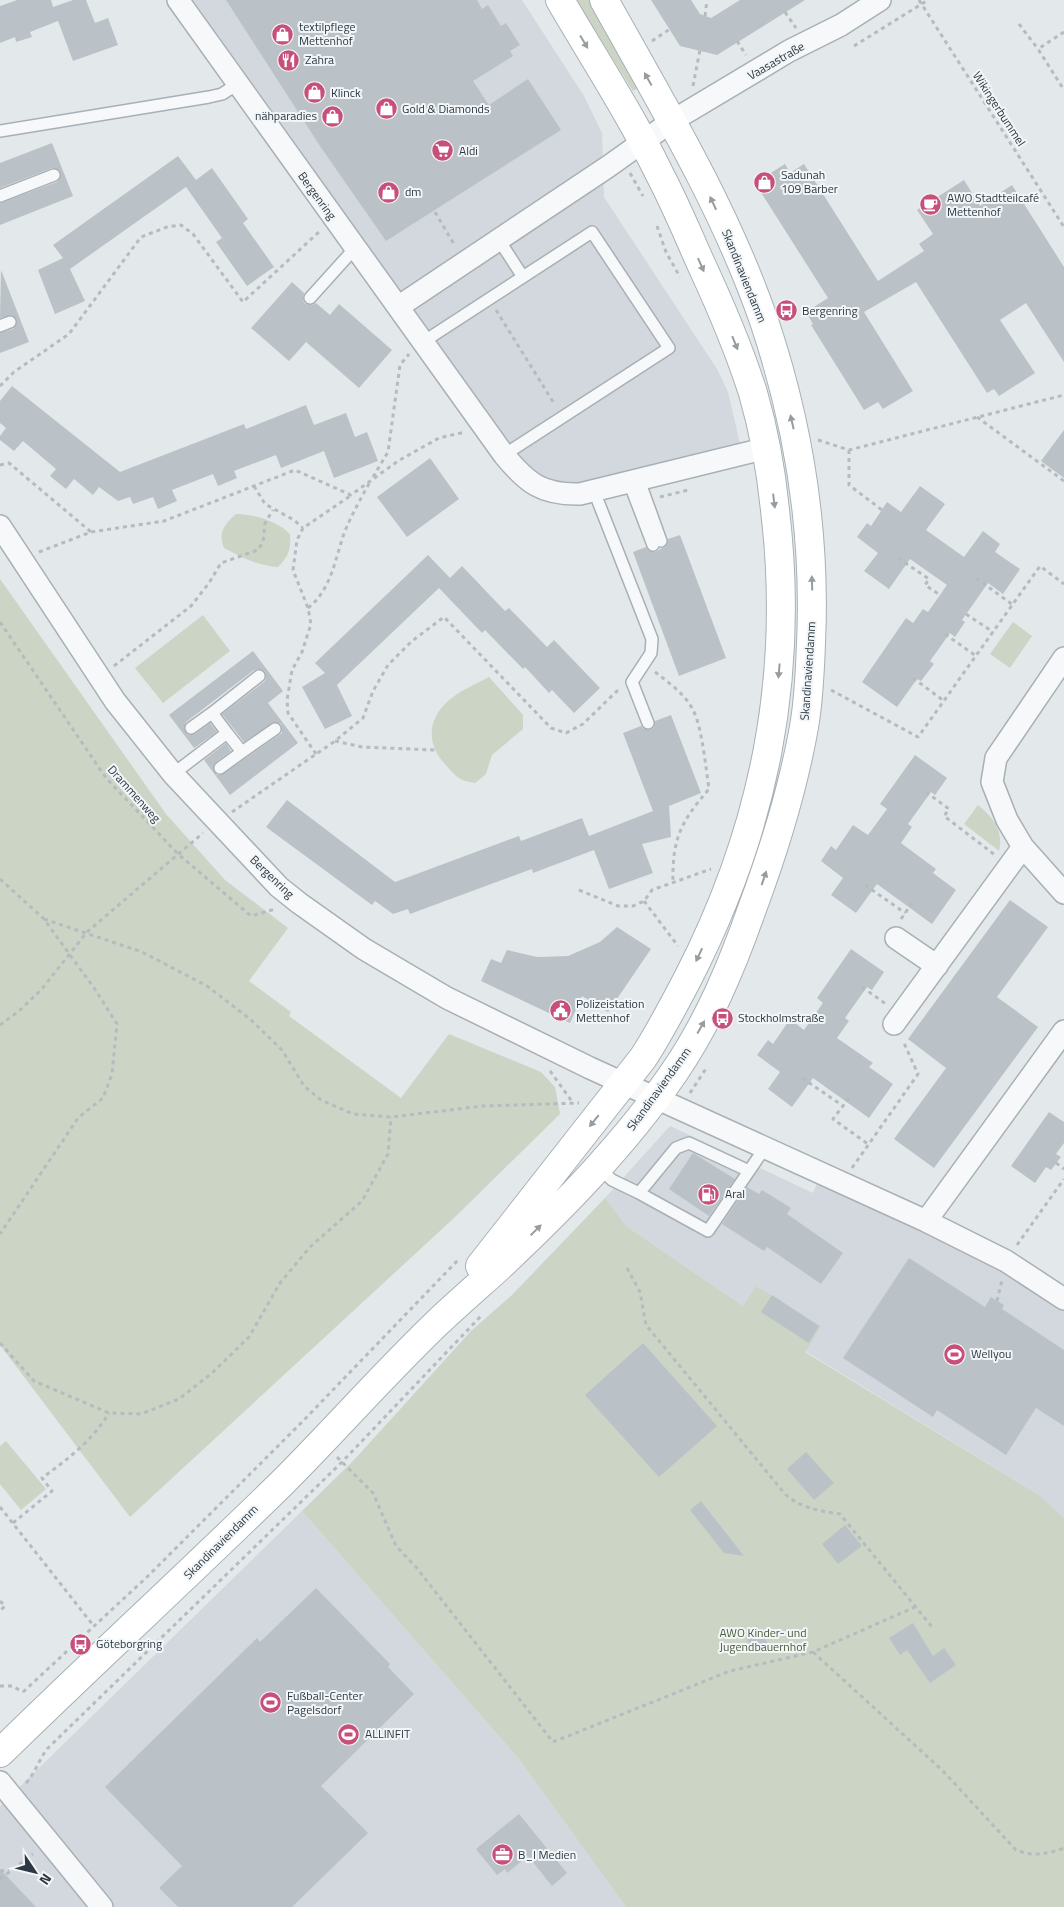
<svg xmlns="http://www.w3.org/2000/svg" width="1064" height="1907" font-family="'Titillium Web',sans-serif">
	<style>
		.built { fill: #d2d8dd }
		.green { fill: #ccd4c5 }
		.building { fill: #bbc2c7 }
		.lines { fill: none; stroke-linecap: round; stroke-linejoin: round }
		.service-casing { stroke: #a8b0b5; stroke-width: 14 }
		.minor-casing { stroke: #a8b0b5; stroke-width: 24 }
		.secondary-casing { stroke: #a8b0b5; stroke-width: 30 }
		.path { stroke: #b5bbbe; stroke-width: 3; stroke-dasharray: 4 4; stroke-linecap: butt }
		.service { stroke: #f6f8f9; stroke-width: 11 }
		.minor { stroke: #f6f8f9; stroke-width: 21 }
		.secondary { stroke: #fff; stroke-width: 28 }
		.oneway { fill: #969ca0 }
		.labels { text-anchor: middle; stroke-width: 4; stroke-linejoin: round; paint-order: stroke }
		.poi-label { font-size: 12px; fill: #2c3942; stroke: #f3f6f8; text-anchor: start }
		.street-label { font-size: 12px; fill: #2c3942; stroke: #f3f6f8 }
		.park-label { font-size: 12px; fill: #485e3a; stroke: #f3f6f8 }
	</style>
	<rect width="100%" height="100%" fill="#e3e8eb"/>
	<path class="built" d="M193,0H522L584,96L602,133L604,197L717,369L728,392L740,444L568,486L546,483L525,466Z
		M670,1126L813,1193L821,1174L1064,1299V1518L1039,1495L805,1351L820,1326L756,1286L743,1306L626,1226L605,1198Z
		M302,1511L519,1759L626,1907H0V1806Z"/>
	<path class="green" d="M576,0H590L642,86L633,91Z
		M236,514C254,514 277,521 290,534C291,549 289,556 278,567C258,566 241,557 224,548C218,533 224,524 236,514Z
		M0,579L166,814L225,880L288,928L249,981L291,1012L289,1016L401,1098L449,1034L541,1072L555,1087L560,1114L454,1218L130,1517L0,1345Z
		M203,615L230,651L163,703L135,668Z
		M1013,622L1032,636L1010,668L990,654Z
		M489,677L523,715V729L492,755L486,774L475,783C458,781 455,775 444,763C426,743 428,719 448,701C459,691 476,684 489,677Z
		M978,805C993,817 1004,831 999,851L964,824Z
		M605,1198L626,1226L743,1306L756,1286L821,1326L805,1352L1039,1495L1064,1518V1907H626L519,1759L302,1511L354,1460L471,1331L512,1295Z
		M6,1441L46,1489L21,1510L0,1484V1446Z"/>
	<path class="building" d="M17,0H51L53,7L73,0H86L95,23L108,18L118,45L73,61L58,21L30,32L32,37L16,42L15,37L0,43V6Z
		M226,0H477L482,9L488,5L501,26L506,23L520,45L510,51L513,56L473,81L489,105L528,79L561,130L386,241L320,146Z
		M651,0H691L700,14L711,18L740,0H805L717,55L680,46Z
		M52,143L73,196L0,225V203L57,182L61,176L59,170L52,168L0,188V163Z
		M178,156L196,180L212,168L248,219L243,223L274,267L247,286L216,242L222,238L186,187L70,269L85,301L55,314L38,270L63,258L53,245Z
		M785,164L790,173L804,164L878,281L924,251L919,244L933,234L917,210L964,180L980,206L1012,185L1064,267V362L1026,303L1000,320L1035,373L999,396L994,389L987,393L916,282L864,312L913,391L883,409L878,402L864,410L811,325L813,324L806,312L828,298L755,183Z
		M1,270L29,342L0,353V333L13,329L17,323L12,315L0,318Z
		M292,282L304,293L303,300L305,304L312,305L316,303L330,315L339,304L392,350L359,388L306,342L289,361L251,328Z
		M12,386L120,472L244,424L246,429L306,405L314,425L346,413L355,437L367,432L378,461L334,478L324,451L281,468L276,455L234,471L237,478L218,486L213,474L172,490L177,501L158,509L153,497L133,504L130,497L118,501L99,487L93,495L74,479L66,489L50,476L56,469L23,441L14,451L0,440V436L6,428L0,423V401Z
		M1064,430V478L1041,461Z
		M430,458L459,499L407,537L377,497Z
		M920,486L945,504L926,530L964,557L983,531L1000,544L995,552L1020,569L1003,594L988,583L962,620L965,622L955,637L950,633L930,661L934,664L921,681L917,679L897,707L862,682L906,618L913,623L923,609L928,612L947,585L910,559L889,589L864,571L878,553L857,537L867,523L871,526L887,502L901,512Z
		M680,535L726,658L679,676L633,552L646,547L649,551L655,552L666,546L668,539Z
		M428,555L450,578L462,566L505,611L509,608L547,647L554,640L600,688L574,713L552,690L549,693L525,667L523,669L485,630L482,633L439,588L337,685L352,716L325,729L302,687L325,673L315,663Z
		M253,651L283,691L268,703L298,743L230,795L204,760L226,743L231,751L216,762L213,768L217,775H221L282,733L281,724L274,722L244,742L222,714L264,682L266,678L265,672L261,669L254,670L186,722L184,729L188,735L195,734L210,723L217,732L194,748L169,715Z
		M671,715L701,793L669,806L671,837L642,844L653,873L609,889L594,850L533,873L532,869L410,914L408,909L393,914L375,901L372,905L266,827L287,800L395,882L519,836L521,841L582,818L589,836L653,811L623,733L641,726L644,729L650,730L654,727L655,721Z
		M915,755L947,778L935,795L931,792L908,824L912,827L901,843L936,869L933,873L956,890L932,924L877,884L856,913L831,895L843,878L821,861L831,846L836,850L853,825L868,835L887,809L880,804Z
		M1010,900L1048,927L997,997L1038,1027L934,1168L894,1139L946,1068L908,1039Z
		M617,927L651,949L608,1012L582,996L570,1023L481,981L491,959L501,963L507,950L537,957L568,956L600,942Z
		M851,949L884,972L872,990L867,987L845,1018L849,1021L837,1038L873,1063L869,1067L893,1084L869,1118L813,1078L792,1107L768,1089L780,1072L757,1055L768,1040L773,1044L790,1019L804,1030L823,1003L817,998Z
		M1049,1112L1064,1122V1143L1056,1154L1061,1157L1051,1170L1046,1167L1035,1183L1011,1166Z
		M693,1153L735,1179L709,1216L669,1189Z
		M747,1187L759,1194L762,1190L791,1208L787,1214L843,1253L821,1284L767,1247L764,1251L722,1224Z
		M909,1258L985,1307L991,1297L1004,1305L1002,1309L1064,1350V1426L1036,1408L1006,1455L937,1410L933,1417L843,1358Z
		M772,1295L819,1326L809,1343L761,1312Z
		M643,1343L717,1426L659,1477L585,1395Z
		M806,1452L834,1483L814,1500L787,1469Z
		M701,1501L744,1556L724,1553L690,1510Z
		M845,1525L862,1546L838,1564L822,1544Z
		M316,1588L390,1664L388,1667L414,1694L321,1786L368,1833L292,1907H178L159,1888L182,1866L105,1787L257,1638L260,1642Z
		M913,1623L933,1656L944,1648L956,1665L930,1683L907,1650L900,1655L889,1638Z
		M757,1626L769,1645L756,1654L744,1635Z
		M519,1814L567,1873L552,1886L528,1856L507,1873L505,1869L497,1875L476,1849Z
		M0,1869L36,1907H0Z"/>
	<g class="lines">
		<defs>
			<path id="service" d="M0,131L209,97L222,94L236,85
				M0,196L54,175
				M499,240L523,277
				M310,298L356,247
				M0,326L10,322
				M423,342L592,232L669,348L504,455
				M639,480L661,541
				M629,482L653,545
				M594,491L652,639L651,653L632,682L648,723
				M191,728L212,713
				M227,733L212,713L259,676
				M220,768L242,752
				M173,774L227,733L242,752L275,729
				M597,1166L612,1180L639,1193L676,1148L689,1143L749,1171L764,1149
				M639,1193L708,1231L749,1171"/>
			<path id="minor" d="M178,0L504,455C527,483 542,495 580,494L767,448
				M398,307L609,166L672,121L789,51L841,25L880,0
				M0,526L115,701L173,774L279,887L299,903L364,949L447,998L590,1068L926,1221L1006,1261L1064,1299
				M1064,658L996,758L992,782L1007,820L1023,847L1064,893
				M896,938L937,966
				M894,1024L1023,847
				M926,1221L1064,1031
				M0,1782L102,1907"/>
			<path id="secondary" d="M480,1266L643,1058C660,1032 674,1005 688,978C764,830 795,677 775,510C771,470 764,431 753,393C739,349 721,307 702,266C688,235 675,203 659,173C630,113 593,57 560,0
				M0,1753C93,1662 189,1574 282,1483C334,1431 383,1375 436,1324C457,1304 478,1286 499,1267C562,1208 626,1143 675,1071C709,1021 732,966 752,909C774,850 793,789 804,727C809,699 810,671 811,643C816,534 799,425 764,321C725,208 662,104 604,0"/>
		</defs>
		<use href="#service" class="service-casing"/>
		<use href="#minor" class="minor-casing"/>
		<use href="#secondary" class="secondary-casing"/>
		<path class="path" d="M919,0L1064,227
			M785,12L796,28
			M705,16L707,0
			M1019,24L1038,49
			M1064,32L1038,49L1064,90
			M652,41L670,29
			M737,41L746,55
			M854,46L928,0
			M693,86L700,50
			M630,173L643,196
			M435,212L455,246
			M657,226L666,252L680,277
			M496,310L555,405
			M0,386L14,372L69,334L141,237L167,227L181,225L193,234L243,302L320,231
			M977,417L1064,481
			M818,440L849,450L1064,395
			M849,450V485L882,510
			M0,465L9,463L91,532
			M373,477L388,452L400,365L409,354
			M254,486L265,504L294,520L303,528
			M660,497L688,490
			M39,552L91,532L164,521L295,470L351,495L398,461L439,438L465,432
			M898,558L929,579L925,585L940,595
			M976,578L1013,605
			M308,608C332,589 335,558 345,531C352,514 361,498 370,482
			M966,614L993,632
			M0,622L106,778L178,854L251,916L275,909
			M945,634L976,656
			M114,666L191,606L209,583L221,563L258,550L263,542L265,523L273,510
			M655,672C669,683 685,694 693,710C702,726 706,770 709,789C681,822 672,838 673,883
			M913,678L944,701
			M831,690L918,737L1040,566L1064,584
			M335,741L362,747L435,750
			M316,754L288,713L287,700L292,670L302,652L311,624L308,608L293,570L297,540L303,528L350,496
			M926,792L949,809L944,816L995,855
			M232,812L335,741L363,718L373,691L388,665L412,641L444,617L551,728L566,733L583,724L617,691H620
			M0,879L44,919L94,988L117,1024L112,1074L103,1098L78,1118L0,1234
			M865,885L905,913
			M579,890L618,906H633L644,901L652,890L711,869
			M644,901L678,946
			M44,919L142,952L207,986L250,1019L282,1050L304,1086L321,1100L353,1114L391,1117L483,1106L579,1103
			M901,919L912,903
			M862,987L886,1004
			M0,1025L19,1011L41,990L87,932L203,833
			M550,1071L573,1103
			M802,1078L843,1106
			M690,1093L707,1067
			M849,1098L833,1119L868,1144
			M1056,1163L1064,1169
			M852,1168L918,1074L903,1041
			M1017,1245L1064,1179
			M627,1268L640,1292L646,1325L785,1494C800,1508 820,1511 840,1514L932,1627
			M997,1301L1002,1280
			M0,1343L34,1381L109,1413L141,1414L179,1399L212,1373L249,1337L280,1283L310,1247L362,1201L388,1154L391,1117
			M337,1457L373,1493L396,1546L416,1567L553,1742L730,1671L813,1652L915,1607
			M0,1507L93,1625
			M13,1523L52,1491L42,1478C68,1459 92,1441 109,1413
			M0,1601L5,1606L0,1611
			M813,1652L942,1770L1016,1850C1032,1857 1048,1854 1064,1848
			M0,1686H12L23,1692
			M23,1692L147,1577L303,1421L459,1259
			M26,1783C35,1773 39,1760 47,1749L342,1462L481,1316
			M0,1871L9,1870
			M0,1879L33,1854"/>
		<use href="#service" class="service"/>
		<use href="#minor" class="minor"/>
		<use href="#secondary" class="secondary"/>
	</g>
	<defs><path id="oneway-solid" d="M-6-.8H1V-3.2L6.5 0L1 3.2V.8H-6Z" transform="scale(1.25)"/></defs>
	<g class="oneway">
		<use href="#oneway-solid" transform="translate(584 42) rotate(59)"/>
		<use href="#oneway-solid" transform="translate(648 79) rotate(-119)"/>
		<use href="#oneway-solid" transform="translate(713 203) rotate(-115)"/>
		<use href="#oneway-solid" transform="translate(701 265) rotate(66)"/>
		<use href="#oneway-solid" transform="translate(735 343) rotate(68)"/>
		<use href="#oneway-solid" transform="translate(792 422) rotate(-103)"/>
		<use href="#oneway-solid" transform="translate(774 501) rotate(83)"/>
		<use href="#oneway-solid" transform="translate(812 583) rotate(-92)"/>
		<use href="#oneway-solid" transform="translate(779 671) rotate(95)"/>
		<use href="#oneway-solid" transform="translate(764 878) rotate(-71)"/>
		<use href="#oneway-solid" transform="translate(699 955) rotate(115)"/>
		<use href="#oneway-solid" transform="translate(701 1027) rotate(-61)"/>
		<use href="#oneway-solid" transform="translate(594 1121) rotate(129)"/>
		<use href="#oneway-solid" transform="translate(536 1230) rotate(-45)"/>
	</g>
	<defs>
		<symbol id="shop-disc" viewBox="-11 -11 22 22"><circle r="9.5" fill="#c94f7b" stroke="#f3f6f8"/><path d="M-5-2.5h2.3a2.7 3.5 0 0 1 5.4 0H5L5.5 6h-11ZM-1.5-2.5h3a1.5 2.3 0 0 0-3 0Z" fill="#fff"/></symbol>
		<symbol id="restaurant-disc" viewBox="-11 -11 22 22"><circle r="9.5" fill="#c94f7b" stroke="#f3f6f8"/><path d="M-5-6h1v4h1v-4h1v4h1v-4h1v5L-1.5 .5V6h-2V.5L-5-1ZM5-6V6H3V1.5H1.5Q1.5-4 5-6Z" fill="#fff"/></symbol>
		<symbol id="supermarket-disc" viewBox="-11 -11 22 22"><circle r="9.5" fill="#c94f7b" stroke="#f3f6f8"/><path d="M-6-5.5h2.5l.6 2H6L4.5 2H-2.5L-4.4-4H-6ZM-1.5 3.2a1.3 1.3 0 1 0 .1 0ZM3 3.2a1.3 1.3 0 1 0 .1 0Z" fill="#fff"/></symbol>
		<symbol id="cafe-disc" viewBox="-11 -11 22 22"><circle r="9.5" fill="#c94f7b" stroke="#f3f6f8"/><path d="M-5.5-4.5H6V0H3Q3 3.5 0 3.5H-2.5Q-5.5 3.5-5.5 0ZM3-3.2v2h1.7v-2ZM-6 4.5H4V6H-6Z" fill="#fff"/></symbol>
		<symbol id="bus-disc" viewBox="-11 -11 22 22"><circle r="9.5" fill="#c94f7b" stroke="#f3f6f8"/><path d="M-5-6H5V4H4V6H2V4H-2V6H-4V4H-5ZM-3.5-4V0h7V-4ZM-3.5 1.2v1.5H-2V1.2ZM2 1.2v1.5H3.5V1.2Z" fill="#fff"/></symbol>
		<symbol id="civic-disc" viewBox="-11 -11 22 22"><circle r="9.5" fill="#c94f7b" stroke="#f3f6f8"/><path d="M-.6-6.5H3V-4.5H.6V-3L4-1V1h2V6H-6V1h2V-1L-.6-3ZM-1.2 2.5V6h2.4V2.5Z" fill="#fff"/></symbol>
		<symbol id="fuel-disc" viewBox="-11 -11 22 22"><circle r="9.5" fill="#c94f7b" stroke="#f3f6f8"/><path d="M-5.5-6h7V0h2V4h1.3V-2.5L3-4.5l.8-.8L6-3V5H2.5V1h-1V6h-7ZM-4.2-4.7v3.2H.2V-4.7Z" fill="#fff"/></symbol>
		<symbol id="stadium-disc" viewBox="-11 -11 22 22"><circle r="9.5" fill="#c94f7b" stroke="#f3f6f8"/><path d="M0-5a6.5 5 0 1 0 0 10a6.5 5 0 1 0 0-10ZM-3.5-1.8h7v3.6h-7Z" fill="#fff"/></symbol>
		<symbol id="office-disc" viewBox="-11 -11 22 22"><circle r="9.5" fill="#c94f7b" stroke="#f3f6f8"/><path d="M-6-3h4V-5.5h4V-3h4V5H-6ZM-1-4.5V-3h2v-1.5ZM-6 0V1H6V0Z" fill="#fff"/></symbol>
	</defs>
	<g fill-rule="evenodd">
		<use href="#shop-disc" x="270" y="22" width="25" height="25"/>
		<use href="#restaurant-disc" x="276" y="48" width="25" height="25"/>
		<use href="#shop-disc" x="302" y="80" width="25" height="25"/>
		<use href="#shop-disc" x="374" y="96" width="25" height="25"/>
		<use href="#shop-disc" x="320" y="104" width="25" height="25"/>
		<use href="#supermarket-disc" x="430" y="138" width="25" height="25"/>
		<use href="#shop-disc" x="752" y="170" width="25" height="25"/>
		<use href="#shop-disc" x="376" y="180" width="25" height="25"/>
		<use href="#cafe-disc" x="918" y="192" width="25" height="25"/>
		<use href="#bus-disc" x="774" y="298" width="25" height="25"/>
		<use href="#civic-disc" x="548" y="998" width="25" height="25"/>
		<use href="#bus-disc" x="710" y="1006" width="25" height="25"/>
		<use href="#fuel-disc" x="696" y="1182" width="25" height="25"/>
		<use href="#stadium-disc" x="942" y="1342" width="25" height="25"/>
		<use href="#bus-disc" x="68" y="1632" width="25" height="25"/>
		<use href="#stadium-disc" x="258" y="1690" width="25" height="25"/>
		<use href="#stadium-disc" x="336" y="1722" width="25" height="25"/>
		<use href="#office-disc" x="490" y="1842" width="25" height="25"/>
	</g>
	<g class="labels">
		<g class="poi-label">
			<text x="299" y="31">textilpflege<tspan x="299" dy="14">Mettenhof</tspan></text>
			<text x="305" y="64">Zahra</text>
			<text x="331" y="97">Klinck</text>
			<text x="402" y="113">Gold &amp; Diamonds</text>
			<text x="317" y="120" text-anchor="end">nähparadies</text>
			<text x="459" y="155">Aldi</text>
			<text x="781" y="179">Sadunah<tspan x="781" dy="14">109 Barber</tspan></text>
			<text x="405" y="196">dm</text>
			<text x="947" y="202">AWO Stadtteilcafé<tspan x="947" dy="14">Mettenhof</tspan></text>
			<text x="802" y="315">Bergenring</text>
			<text x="576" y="1008">Polizeistation<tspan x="576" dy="14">Mettenhof</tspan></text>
			<text x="738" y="1022">Stockholmstraße</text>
			<text x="725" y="1198">Aral</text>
			<text x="971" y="1358">Wellyou</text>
			<text x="96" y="1648">Göteborgring</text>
			<text x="287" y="1700">Fußball-Center<tspan x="287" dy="14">Pagelsdorf</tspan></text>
			<text x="365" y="1738">ALLINFIT</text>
			<text x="518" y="1859">B_I Medien</text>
		</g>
		<g class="street-label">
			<text transform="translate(776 61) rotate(-30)" y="4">Vaasastraße</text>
			<text transform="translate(999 109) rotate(57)" y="4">Wikingerbummel</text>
			<text transform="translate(317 196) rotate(54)" y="4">Bergenring</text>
			<text transform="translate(744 276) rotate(68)" y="4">Skandinaviendamm</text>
			<text transform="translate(808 671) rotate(-86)" y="4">Skandinaviendamm</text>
			<text transform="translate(134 794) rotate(48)" y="4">Drammenweg</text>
			<text transform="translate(272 877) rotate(44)" y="4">Bergenring</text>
			<text transform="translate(659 1089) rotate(-54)" y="4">Skandinaviendamm</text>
			<text transform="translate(221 1542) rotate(-45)" y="4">Skandinaviendamm</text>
		</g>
		<g class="park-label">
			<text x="763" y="1637">AWO Kinder- und<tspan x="763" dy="14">Jugendbauernhof</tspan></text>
		</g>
	</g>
	<g transform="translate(35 1872) rotate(125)" stroke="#f3f6f8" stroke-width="4" paint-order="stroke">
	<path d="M0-4L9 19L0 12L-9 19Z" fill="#2c3942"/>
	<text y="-8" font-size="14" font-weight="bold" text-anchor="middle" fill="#2c3942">N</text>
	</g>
</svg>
